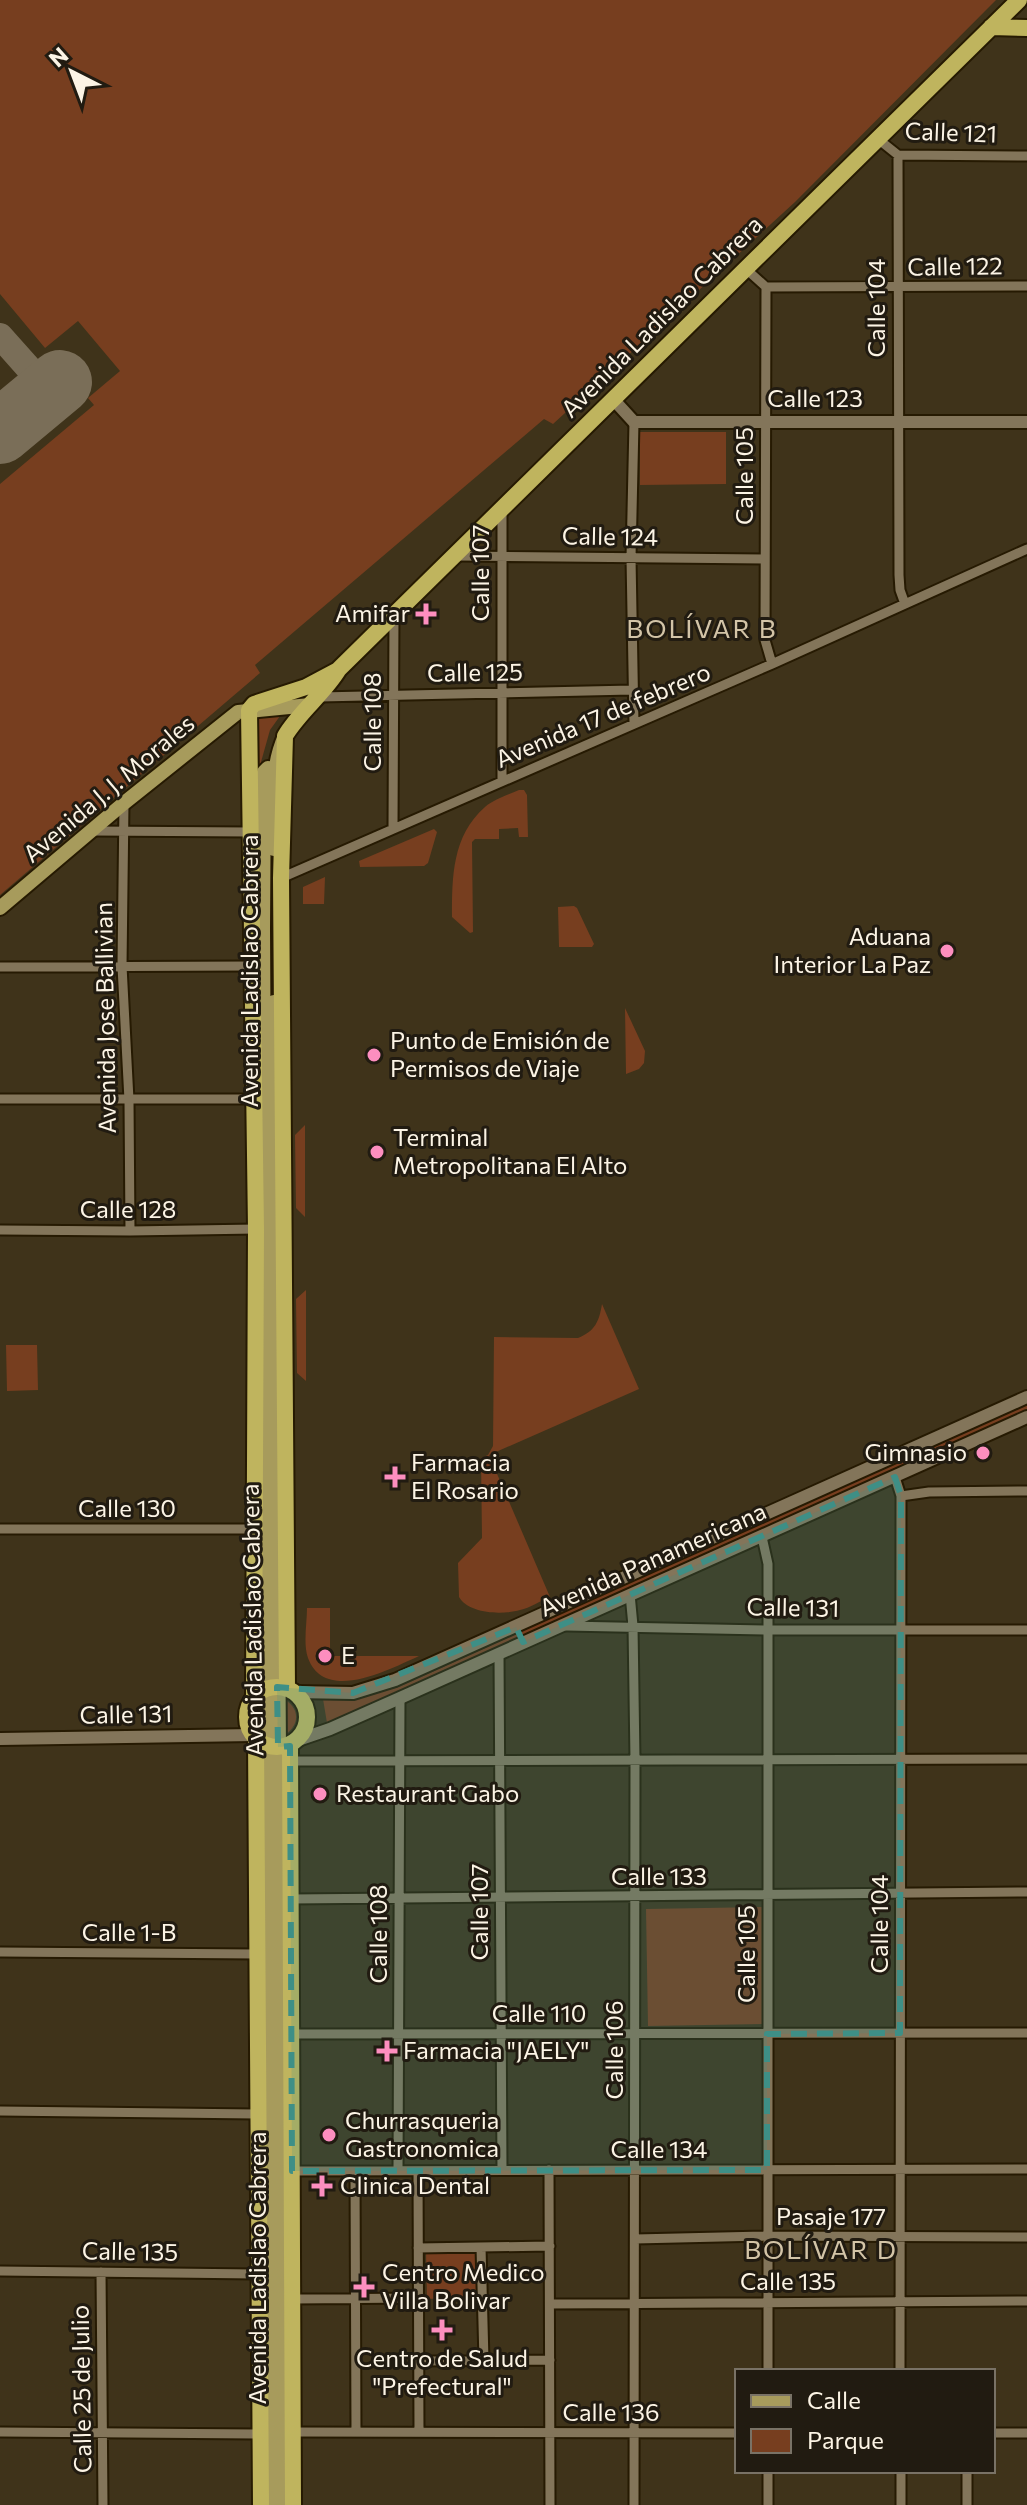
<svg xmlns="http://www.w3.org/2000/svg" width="1027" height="2505" font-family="Commissioner,sans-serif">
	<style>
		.green { fill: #773e1f }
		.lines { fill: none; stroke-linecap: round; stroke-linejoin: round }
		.taxiway { stroke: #7a6e58; stroke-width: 26 }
		.runway { stroke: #7a6e58; stroke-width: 64 }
		.street-casing { stroke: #261a02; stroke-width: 13 }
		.secondary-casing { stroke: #261a02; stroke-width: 16 }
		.primary-casing { stroke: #261a02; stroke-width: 18 }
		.highway-casing { stroke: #261a02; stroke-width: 20 }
		.street { stroke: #83755a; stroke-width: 9 }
		.secondary { stroke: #83755a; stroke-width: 12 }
		.primary { stroke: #a79b5c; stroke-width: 14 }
		.highway { stroke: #bfb45e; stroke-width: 16 }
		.marked { fill: #3e8f86; fill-opacity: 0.2; stroke: #3e8f86; stroke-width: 6; stroke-dasharray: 16 10; stroke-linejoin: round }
		.poi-dot { fill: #fd8ebf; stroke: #211b11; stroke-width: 3 }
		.labels { text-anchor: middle; stroke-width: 6; stroke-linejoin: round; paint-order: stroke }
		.street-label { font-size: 24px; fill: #fcf4e5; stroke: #211b11 }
		.poi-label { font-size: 24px; fill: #fcf4e5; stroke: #211b11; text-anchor: start }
		.neighbourhood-label { font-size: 26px; letter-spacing: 2px; fill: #d3c4a7; stroke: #211b11 }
	</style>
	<rect width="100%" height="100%" fill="#3f331a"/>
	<path class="green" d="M0,0H996L795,202L553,424L544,419L255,665L260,673L0,895V484L94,405L88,398L120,371L78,321L45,348L0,294Z
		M640,432H726V484L640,485Z
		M271,715L280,716L270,730L261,762L259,910L256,727L259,718Z
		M519,790H524L527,795L528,837H519L518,828L499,829V839H475L472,842L473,932L470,933L452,917C452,877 452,836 485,807C494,799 508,795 519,790Z
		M434,829L437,832L428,863L424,866L360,867L359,861Z
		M325,877L324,904H303V887Z
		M574,906L577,908L594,944L592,947H559L558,907Z
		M625,1008L645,1051L644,1063L639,1069L626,1074Z
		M305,1125V1217L296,1208L295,1135Z
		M306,1290V1381L297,1373L296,1299Z
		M602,1304L639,1389L489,1455L550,1597C540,1601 530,1608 520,1610C502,1615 469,1614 459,1597L458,1563L482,1538L481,1458L488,1455L493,1446L494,1337L578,1338C595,1331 599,1322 602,1304Z
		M6,1345H37L38,1390L7,1391Z
		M1027,1402V1409L327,1723L323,1699L361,1697L399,1687Z
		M307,1608H330V1656H419C390,1669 325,1704 308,1658C303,1644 307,1623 307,1608Z
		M281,1698C301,1706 301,1727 282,1736Z
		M763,1907L765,2024L648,2026L646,1909Z
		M477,2250L478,2297L427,2299L426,2252Z"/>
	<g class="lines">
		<path class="taxiway" d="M0,336L49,391"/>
		<path class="runway" d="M0,432L60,382"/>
		<defs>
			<path id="street" d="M878,139L898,155L1027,156
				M898,155L899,575L900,590L905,604
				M746,269L766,287L1027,286
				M766,287L765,640L772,664
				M634,422L631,558L634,724
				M502,509V781
				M454,556L765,559
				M320,697L632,690
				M124,803L122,966L129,1100L130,1231
				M393,828L394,616
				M91,831L251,832
				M281,878L772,664L1027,549
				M0,967L253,966
				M0,1099H254
				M0,1230L130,1231L256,1229
				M895,1477L901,1496L900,2371
				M901,1496L929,1492L1027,1491
				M0,1529H254
				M762,1537L768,1564V2371
				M630,1594L633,1626L635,1760L634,2505
				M566,1626L768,1630H1027
				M499,1653L502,2170
				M286,1761L1027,1759
				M291,1899L1027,1892
				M0,1952L257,1954
				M291,2034L1027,2033
				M0,2111L259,2114
				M549,2170L550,2505
				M292,2171L1027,2169
				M355,2171L356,2432
				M398,2171L400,1698
				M418,2171L419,2432
				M635,2239L767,2236L1027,2237
				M481,2247L484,2361
				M418,2248L550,2246
				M0,2271L260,2274
				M101,2272L103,2505
				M293,2299L419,2298
				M550,2304L1027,2301
				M419,2361L550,2360
				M0,2432L261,2434
				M293,2432L737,2433
				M993,2433H1027
				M901,2471V2505
				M768,2505V2471
				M967,2505V2471"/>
			<path id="secondary" d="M613,399L634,422H1027
				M293,1692L353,1693L395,1680L1027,1397
				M0,1739L253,1735
				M295,1741L330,1729L400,1698L1027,1417"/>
			<path id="primary" d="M274,849C274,812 269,771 285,736
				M0,908L124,803L238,712L310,705
				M274,1002L284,2505
				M272,2505L263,929L264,772L268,768L274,770"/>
			<path id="highway" d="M991,27L1027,28
				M247 1717a30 30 0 1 1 60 0a30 30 0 1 1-60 0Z
				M287,1689L281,878L285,736C300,711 324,694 339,669L1019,0
				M254,1698L256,1229L249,710L254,704L306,687L338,670
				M256,1739L261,2505
				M290,1744L293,2505"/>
		</defs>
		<use href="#street" class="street-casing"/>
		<use href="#secondary" class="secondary-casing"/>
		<use href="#primary" class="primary-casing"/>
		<use href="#highway" class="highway-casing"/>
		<use href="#street" class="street"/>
		<use href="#secondary" class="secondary"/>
		<use href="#primary" class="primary"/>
		<use href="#highway" class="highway"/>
	</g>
	<path class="marked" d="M895,1477L901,1496L900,2033L767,2034V2170L292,2171L290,1746L278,1747L277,1687L353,1693L516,1627L523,1642Z"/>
	<g class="poi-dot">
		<path d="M422 602h8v8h8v8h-8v8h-8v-8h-8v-8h8z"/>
		<circle cx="947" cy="951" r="8"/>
		<circle cx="374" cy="1055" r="8"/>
		<circle cx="377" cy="1152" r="8"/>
		<circle cx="983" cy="1453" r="8"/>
		<path d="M391 1465h8v8h8v8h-8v8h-8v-8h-8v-8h8z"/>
		<circle cx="325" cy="1656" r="8"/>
		<circle cx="320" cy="1794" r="8"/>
		<path d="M383 2039h8v8h8v8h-8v8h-8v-8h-8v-8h8z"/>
		<circle cx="329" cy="2135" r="8"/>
		<path d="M318 2174h8v8h8v8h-8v8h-8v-8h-8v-8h8z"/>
		<path d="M360 2275h8v8h8v8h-8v8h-8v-8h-8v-8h8z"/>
		<path d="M438 2318h8v8h8v8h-8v8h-8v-8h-8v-8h8z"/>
	</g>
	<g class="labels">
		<g class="street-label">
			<text transform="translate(951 133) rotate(2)" y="8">Calle 121</text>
			<text transform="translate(955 267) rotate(-1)" y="8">Calle 122</text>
			<text transform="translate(877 308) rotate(-90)" y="8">Calle 104</text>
			<text transform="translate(662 317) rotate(-45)" y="8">Avenida Ladislao Cabrera</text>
			<text x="815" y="407">Calle 123</text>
			<text transform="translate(745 476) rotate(-90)" y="8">Calle 105</text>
			<text transform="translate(610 537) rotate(1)" y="8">Calle 124</text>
			<text transform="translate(481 573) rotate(-90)" y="8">Calle 107</text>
			<text transform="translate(475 673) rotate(-1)" y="8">Calle 125</text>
			<text transform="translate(603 716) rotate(-23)" y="8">Avenida 17 de febrero</text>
			<text transform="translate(373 722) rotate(-90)" y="8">Calle 108</text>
			<text transform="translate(109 789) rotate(-40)" y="8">Avenida J. J. Morales</text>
			<text transform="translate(250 971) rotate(-90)" y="8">Avenida Ladislao Cabrera</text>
			<text transform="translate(106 1018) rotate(-91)" y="8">Avenida Jose Ballivian</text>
			<text x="128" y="1218">Calle 128</text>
			<text x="127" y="1517">Calle 130</text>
			<text transform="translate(653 1560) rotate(-24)" y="8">Avenida Panamericana</text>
			<text transform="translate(793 1608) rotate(1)" y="8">Calle 131</text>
			<text transform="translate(253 1620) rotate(-91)" y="8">Avenida Ladislao Cabrera</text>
			<text transform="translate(126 1715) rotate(-1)" y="8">Calle 131</text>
			<text x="659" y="1885">Calle 133</text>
			<text transform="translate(480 1912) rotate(-90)" y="8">Calle 107</text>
			<text transform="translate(880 1924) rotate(-90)" y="8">Calle 104</text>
			<text x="129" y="1941">Calle 1-B</text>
			<text transform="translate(379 1934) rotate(-90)" y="8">Calle 108</text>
			<text transform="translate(747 1954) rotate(-90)" y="8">Calle 105</text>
			<text x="539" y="2022">Calle 110</text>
			<text transform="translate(615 2050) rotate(-90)" y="8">Calle 106</text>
			<text x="659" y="2158">Calle 134</text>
			<text x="831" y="2225">Pasaje 177</text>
			<text transform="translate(130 2252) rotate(1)" y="8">Calle 135</text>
			<text transform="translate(258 2268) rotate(-90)" y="8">Avenida Ladislao Cabrera</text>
			<text x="788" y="2290">Calle 135</text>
			<text transform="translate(82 2389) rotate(-91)" y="8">Calle 25 de Julio</text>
			<text x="611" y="2421">Calle 136</text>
		</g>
		<g class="poi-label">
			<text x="410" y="622" text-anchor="end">Amifar</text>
			<text x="931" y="945" text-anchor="end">Aduana<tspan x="931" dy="28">Interior La Paz</tspan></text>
			<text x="390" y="1049">Punto de Emisión de<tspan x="390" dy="28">Permisos de Viaje</tspan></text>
			<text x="393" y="1146">Terminal<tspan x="393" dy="28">Metropolitana El Alto</tspan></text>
			<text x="967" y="1461" text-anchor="end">Gimnasio</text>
			<text x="411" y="1471">Farmacia<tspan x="411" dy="28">El Rosario</tspan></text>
			<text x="341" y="1664">E</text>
			<text x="336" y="1802">Restaurant Gabo</text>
			<text x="403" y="2059">Farmacia "JAELY"</text>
			<text x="345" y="2129">Churrasqueria<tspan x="345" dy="28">Gastronomica</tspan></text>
			<text x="340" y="2194">Clinica Dental</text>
			<text x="382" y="2281">Centro Medico<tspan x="382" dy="28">Villa Bolivar</tspan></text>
			<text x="442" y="2367" text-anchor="middle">Centro de Salud<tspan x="442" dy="28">"Prefectural"</tspan></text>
		</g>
		<g class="neighbourhood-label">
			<text x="702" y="638">BOLÍVAR B</text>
			<text x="821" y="2259">BOLÍVAR D</text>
		</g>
	</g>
	<rect x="735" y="2369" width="260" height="104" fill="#211b11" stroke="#797266" stroke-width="2"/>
	<rect x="751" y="2395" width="40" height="12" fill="#a79b5c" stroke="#797266" stroke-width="2"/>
	<text x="807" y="2409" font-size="24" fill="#fcf4e5">Calle</text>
	<rect x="751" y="2429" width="40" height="24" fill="#773e1f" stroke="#797266" stroke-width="2"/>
	<text x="807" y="2449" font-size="24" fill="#fcf4e5">Parque</text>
	<g transform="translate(72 72) rotate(318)" stroke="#211b11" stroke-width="6" paint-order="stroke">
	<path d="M0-6L14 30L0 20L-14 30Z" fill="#fcf4e5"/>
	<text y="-12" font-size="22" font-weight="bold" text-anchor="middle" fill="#fcf4e5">N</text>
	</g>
</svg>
